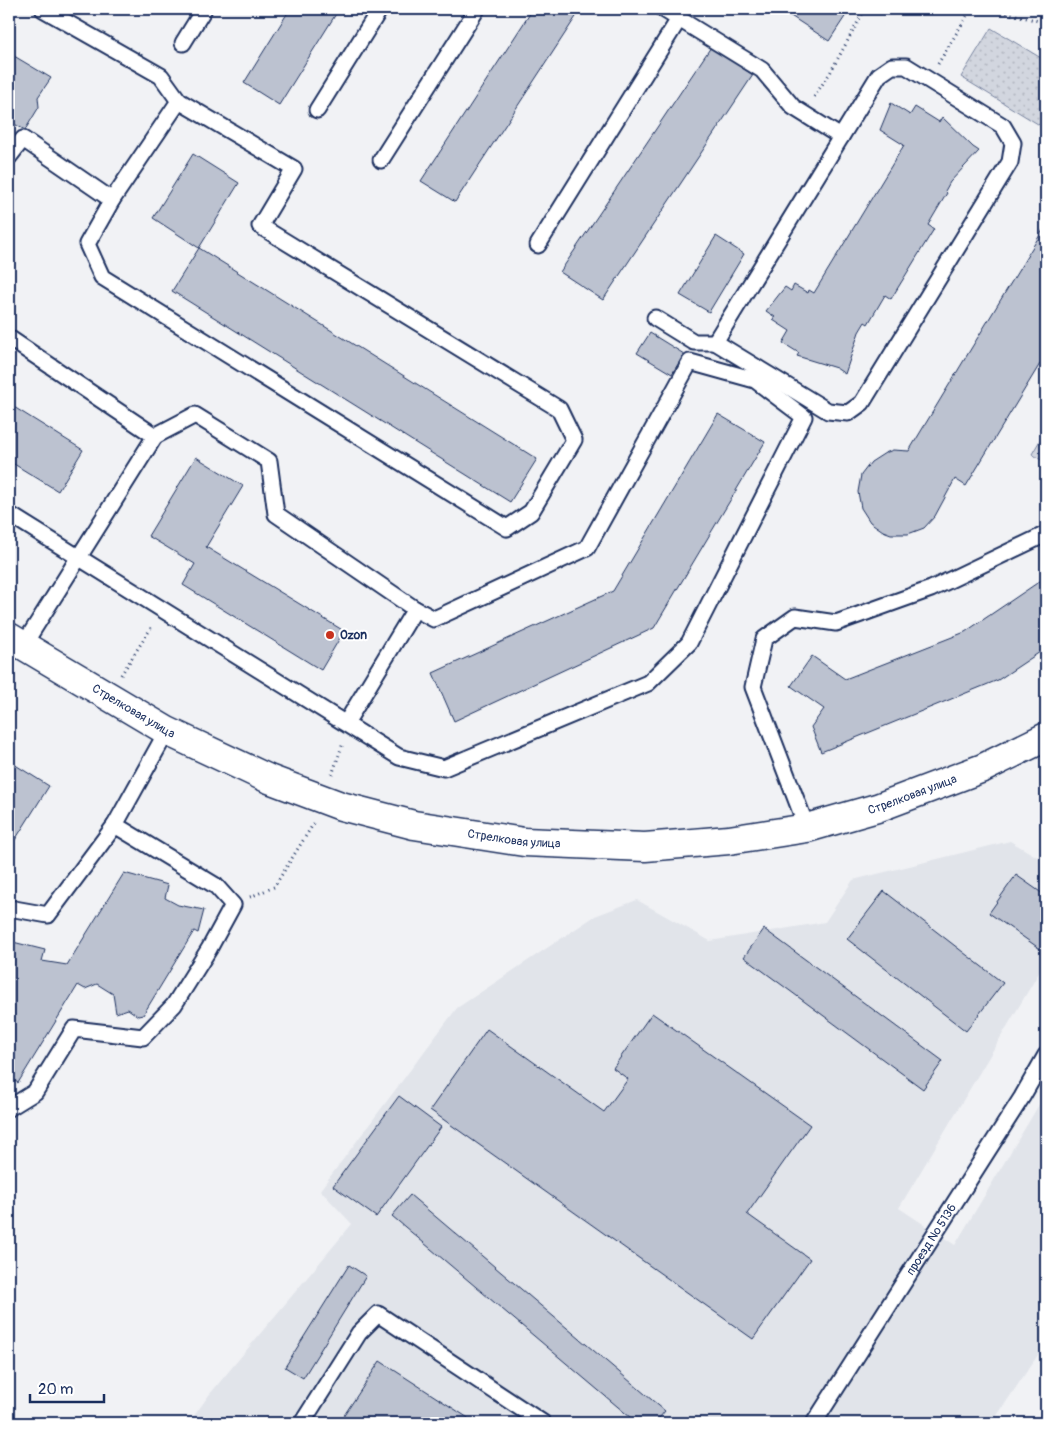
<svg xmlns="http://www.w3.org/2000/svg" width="1055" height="1432" font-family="Pangolin,sans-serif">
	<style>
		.built { fill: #e1e4ea }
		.grass { fill: #d2d6df; stroke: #76829e }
		.park { fill: url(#park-dots); stroke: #76829e }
		.building { fill: #bcc2d0; stroke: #1b2f5e }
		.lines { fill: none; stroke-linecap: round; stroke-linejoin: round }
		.lane-casing { stroke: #1b2f5e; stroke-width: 19 }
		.street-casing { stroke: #1b2f5e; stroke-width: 31 }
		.path { stroke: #1b2f5e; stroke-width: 3; stroke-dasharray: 1 4; stroke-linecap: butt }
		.lane { stroke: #fff; stroke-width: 15 }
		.street { stroke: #fff; stroke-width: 28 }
		.poi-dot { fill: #c8321e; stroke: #fff; stroke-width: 2 }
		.labels { text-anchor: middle; stroke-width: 4; stroke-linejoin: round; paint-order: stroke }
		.poi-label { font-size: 12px; font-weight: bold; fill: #1b2f5e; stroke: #fff; text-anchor: start }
		.street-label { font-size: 12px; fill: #1b2f5e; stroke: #fff }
	</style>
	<defs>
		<pattern id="park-dots" width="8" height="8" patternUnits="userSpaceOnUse" patternTransform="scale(1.25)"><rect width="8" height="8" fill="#d2d6df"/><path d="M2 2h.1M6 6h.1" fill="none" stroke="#b4b8c2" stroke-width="1.8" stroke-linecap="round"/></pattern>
	</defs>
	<rect width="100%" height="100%" fill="#f1f2f5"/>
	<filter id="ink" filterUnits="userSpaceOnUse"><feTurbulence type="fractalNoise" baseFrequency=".02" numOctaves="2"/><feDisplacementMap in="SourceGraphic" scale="10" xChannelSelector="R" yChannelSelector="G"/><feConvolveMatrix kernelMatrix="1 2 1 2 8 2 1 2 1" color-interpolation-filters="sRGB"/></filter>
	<g filter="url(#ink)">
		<path class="built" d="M1010,841L1046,862V961L899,1208L955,1245L1046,1093V1343L992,1423H189L209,1395L352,1224L320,1190L457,1008L595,916L637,900L710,941L825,922L853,880Z"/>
		<path class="grass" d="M1046,430V463L1032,454Z"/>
		<path class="park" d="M991,28L1046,61V129L961,77Z"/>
		<path class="building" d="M290,9H339L279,105L244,83Z
			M533,9H581L455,202L421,181Z
			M780,9H850L829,41Z
			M1036,9H1046V15Z
			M711,47L753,75L603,300L560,272Z
			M9,53L51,78L38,97L39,107L25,130L9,121Z
			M891,103L910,115L915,107L939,122L942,117L973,147L979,151L950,182L945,191L947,193L928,225L934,229L891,299L885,295L868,324L865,322L859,332L845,374L836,368L797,356L799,353L783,343L790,331L773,320L775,317L766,311L785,287L791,291L794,285L808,293L809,290L814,293L904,145L880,130Z
			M193,154L239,183L199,248L153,218Z
			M1046,225V354L966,486L955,479L935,516L924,528L908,534H891L883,531L870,522L861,508L858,492L861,475L871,462L885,453L893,450L909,451Z
			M716,236L744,254L709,312L680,295Z
			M199,248L537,459L510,502L172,291Z
			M650,333L684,354L672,374L637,353Z
			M9,404L83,450L58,491L9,461Z
			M718,414L765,442L654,628L454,721L433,673L613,591Z
			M196,457L243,486L206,547L344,631L321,670L183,585L195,564L148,536Z
			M1046,577V648L998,680L821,752L811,727L824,709L791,686L812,656L845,679L965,632Z
			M9,761L49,786L15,840L9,836Z
			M124,873L168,885L165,898L178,905L204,910L198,933L194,931L143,1015L138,1016L128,1009L116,1013L113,994L97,984L85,989L78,985L18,1083L9,1077V941L45,950L42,961L67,965Z
			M1016,875L1046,896V946L1043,951L989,913Z
			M884,891L1003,983L966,1031L847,939Z
			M764,929L943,1061L923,1089L744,957Z
			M652,1013L810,1125L747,1214L810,1259L753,1339L430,1110L487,1029L604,1112L628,1079L613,1068Z
			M399,1096L441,1127L376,1217L333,1186Z
			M410,1195L665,1411L655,1423H637L392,1216Z
			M349,1265L366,1276L303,1378L285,1367Z
			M380,1361L476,1423H339Z"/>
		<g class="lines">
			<defs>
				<g id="lane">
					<path d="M663,9L762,70L793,107L841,137"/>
					<path d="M183,43L204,9"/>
					<path d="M892,66H906L1003,126L1013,143L1010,162L862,403L848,413L828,411L715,342L879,75Z"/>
					<path d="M317,110L380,9"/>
					<path d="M9,157L23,139L112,200L179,101L161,76L43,9"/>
					<path d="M381,160L477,9"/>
					<path d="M112,200L87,244L102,277L507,528L531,512L574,440L559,409L260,226L294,169L179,101"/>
					<path d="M538,245L679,19"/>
					<path d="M655,318L694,342H715"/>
					<path d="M9,338L155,436L195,415L269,461L276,514L415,609L434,619L587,548L690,362L755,380L804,417L689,643L648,683L444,768L399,757L9,514"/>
					<path d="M23,646L155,436"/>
					<path d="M346,723L415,609"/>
					<path d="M807,828L753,687L764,639L795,617L836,623L931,589L1046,534"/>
					<path d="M9,908L48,915L115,825L167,731"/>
					<path d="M9,1108L35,1092L74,1029L143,1037L174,1005L209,949L233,905L216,886L115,825"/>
					<path d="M302,1423L359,1333L378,1314L543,1423"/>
					<path id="s1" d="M814,1423L1022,1097L1046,1055"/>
				</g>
				<g id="street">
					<path id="s2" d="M9,637L167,731L269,779L341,806L414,825L524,842L645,847L729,840L807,828L877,808L983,768L1046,737"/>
				</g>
			</defs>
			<use href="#lane" class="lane-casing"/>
			<use href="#street" class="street-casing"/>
			<path class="path" d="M992,9L1046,23
				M938,64L971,9
				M814,97L830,73L865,9
				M121,675L153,625
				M332,775L343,743
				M250,897L274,887L314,823"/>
			<use href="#lane" class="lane"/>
			<use href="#street" class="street"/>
		</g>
	</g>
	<circle class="poi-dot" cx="330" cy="635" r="5"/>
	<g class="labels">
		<g class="poi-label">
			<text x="340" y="639">Ozon</text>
		</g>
		<g class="street-label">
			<text dy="4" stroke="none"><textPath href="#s2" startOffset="145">Стрелковая улица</textPath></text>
			<text dy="4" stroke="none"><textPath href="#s2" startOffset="955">Стрелковая улица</textPath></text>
			<text dy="4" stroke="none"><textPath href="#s2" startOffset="550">Стрелковая улица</textPath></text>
			<text dy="4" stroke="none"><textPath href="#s1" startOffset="218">проезд № 5136</textPath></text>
		</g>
	</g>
	<rect width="1055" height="1432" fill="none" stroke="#fff" stroke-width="30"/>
	<rect x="15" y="15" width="1025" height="1402" fill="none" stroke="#1b2f5e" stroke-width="2" filter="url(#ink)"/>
	<path d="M30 1394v8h74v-8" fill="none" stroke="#1b2f5e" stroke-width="2.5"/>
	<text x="38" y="1394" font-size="15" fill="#1b2f5e" stroke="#ffffff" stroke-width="4" paint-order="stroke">20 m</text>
</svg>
